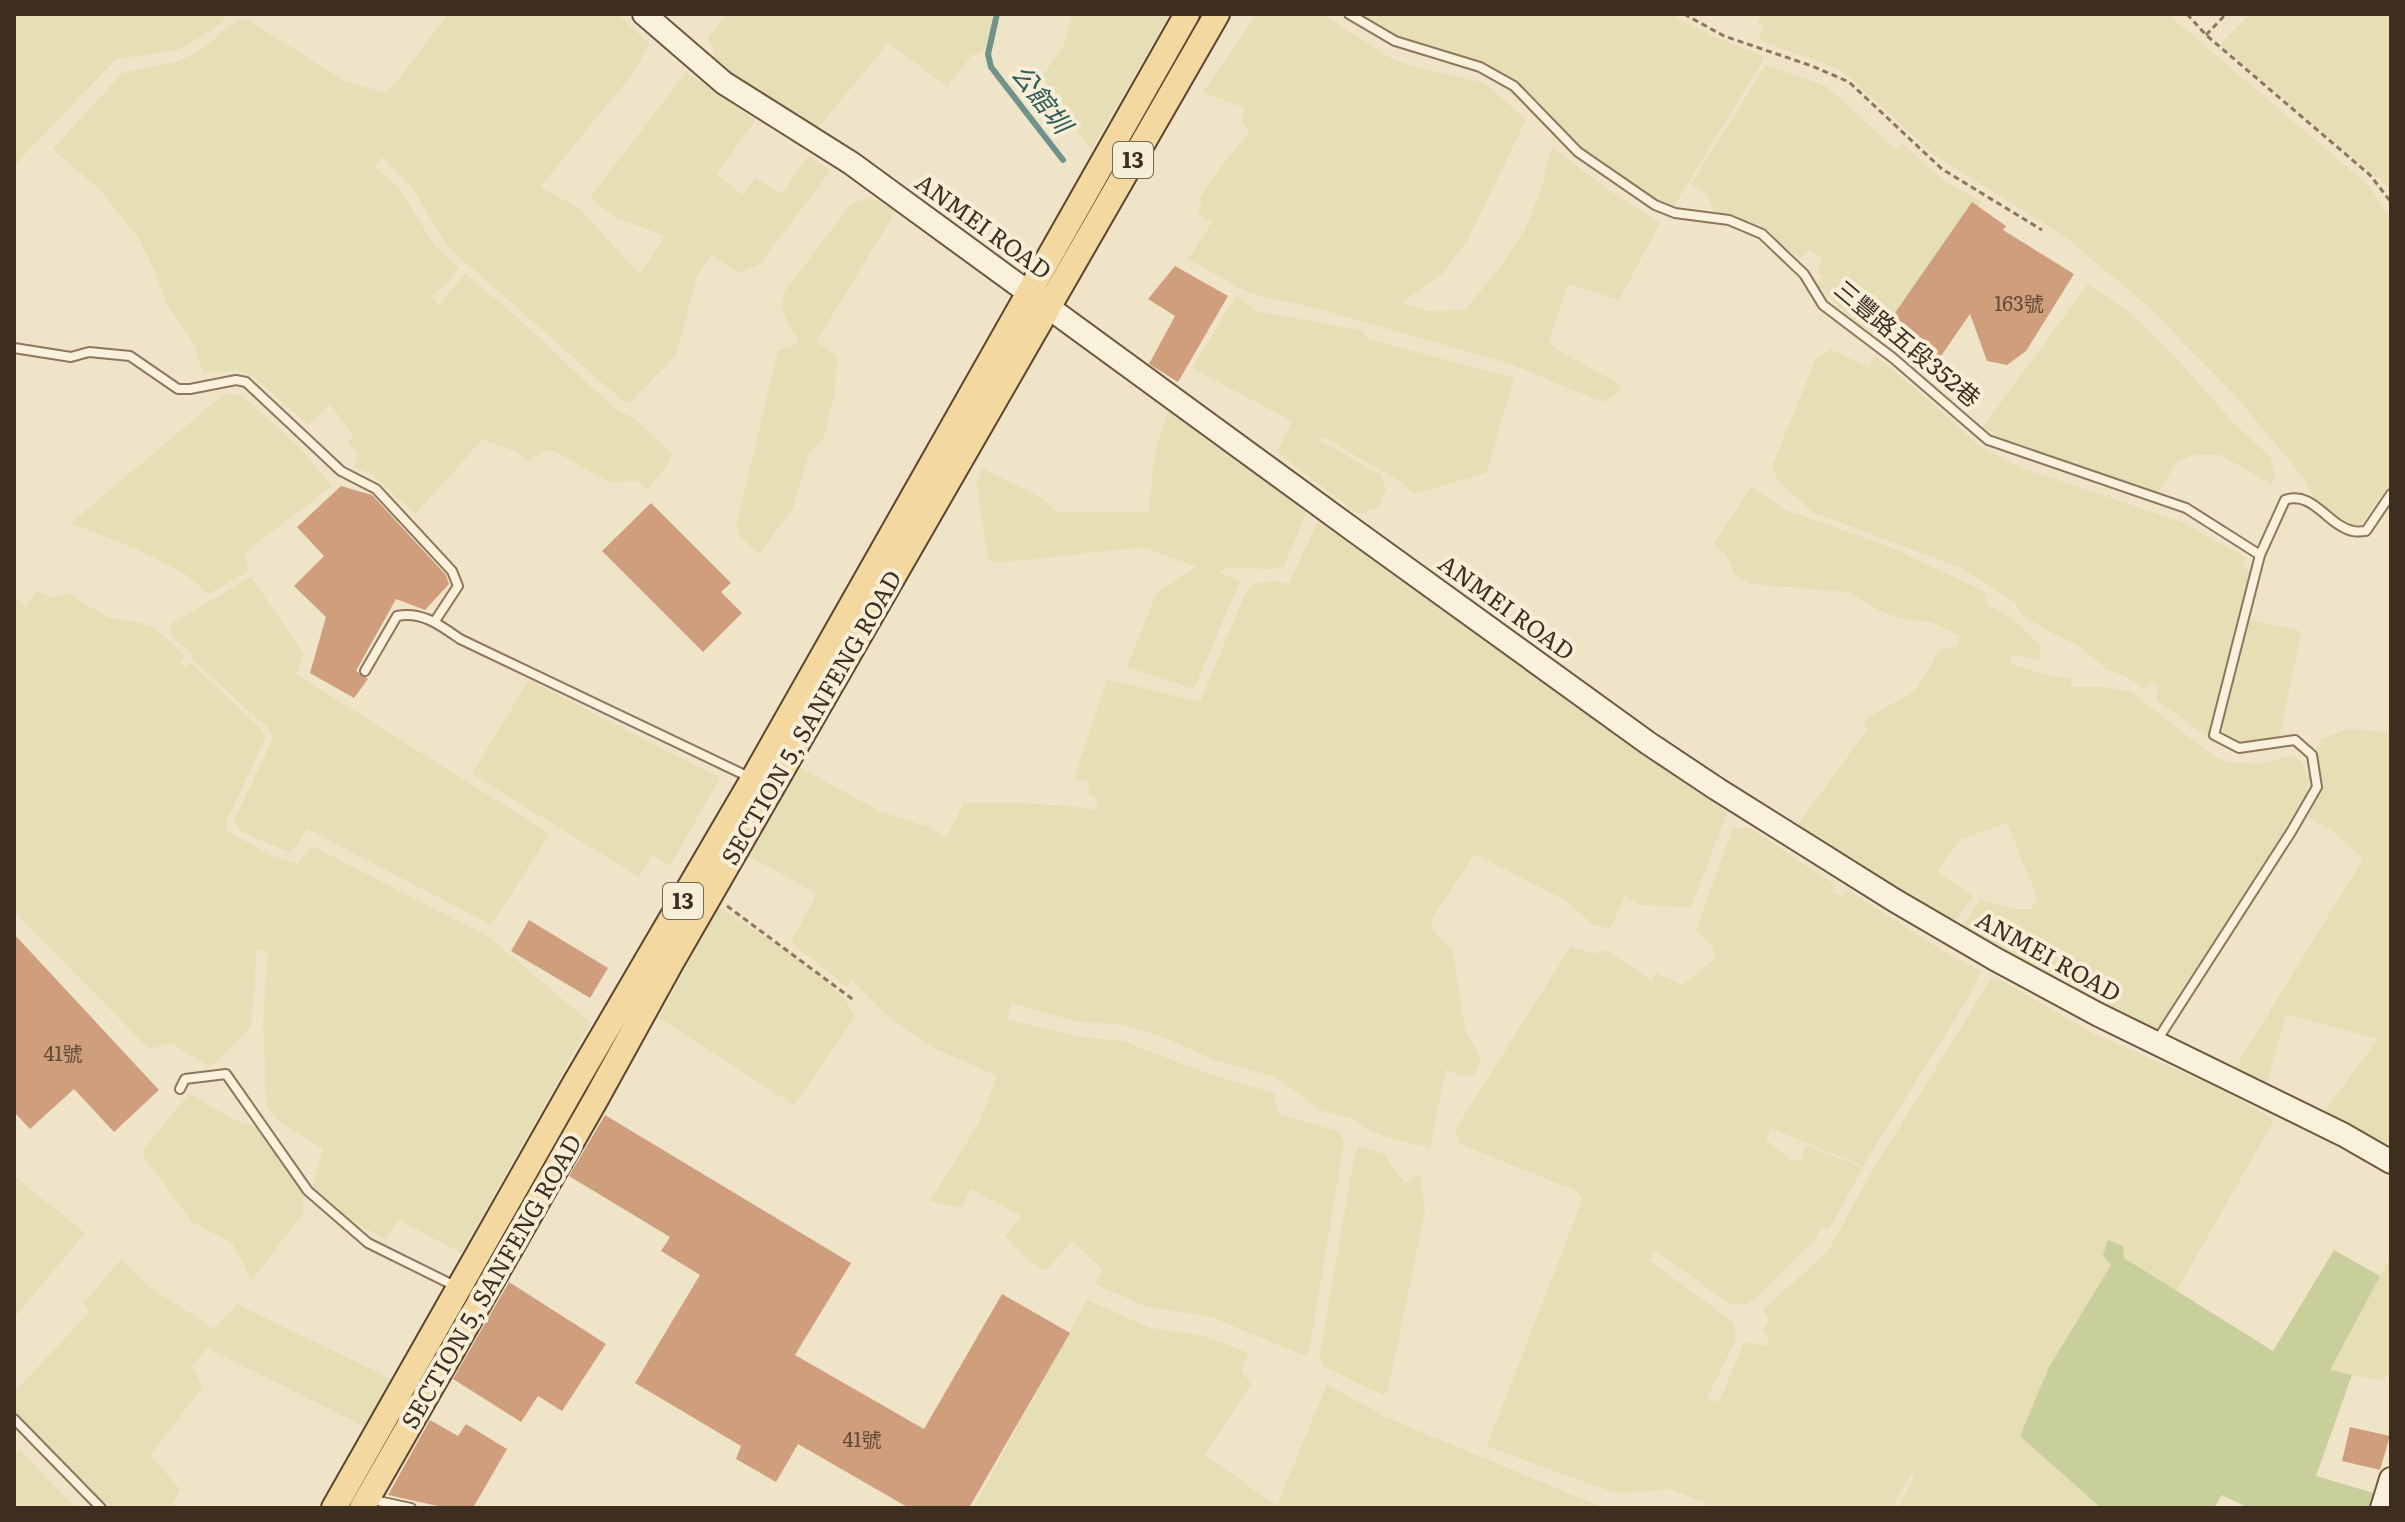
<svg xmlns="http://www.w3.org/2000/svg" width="2405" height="1522" font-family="Literata,'Noto Sans TC',serif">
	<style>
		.farmland { fill: #e6deb5 }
		.green { fill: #c9cf9b }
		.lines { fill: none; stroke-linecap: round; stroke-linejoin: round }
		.stream { stroke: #6f938a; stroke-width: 6 }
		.building { fill: #cf9f7d }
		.lane-casing { stroke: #8d765c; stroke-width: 12 }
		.secondary-casing { stroke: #6f573f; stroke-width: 26 }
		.primary-casing { stroke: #5b4430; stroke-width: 28 }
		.path { stroke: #8d765c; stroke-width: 3; stroke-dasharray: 6 4; stroke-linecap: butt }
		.lane { stroke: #faf1dc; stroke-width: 8 }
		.secondary { stroke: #faf1dc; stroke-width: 22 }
		.primary { stroke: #f3d9a0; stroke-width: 24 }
		.labels { text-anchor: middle; stroke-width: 8; stroke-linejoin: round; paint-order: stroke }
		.number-label { font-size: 20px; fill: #624a37 }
		.shield { fill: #f7eed8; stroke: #756857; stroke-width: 2 }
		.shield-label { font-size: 22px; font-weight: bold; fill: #3d2e20 }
		.street-label { font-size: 24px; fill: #3d2e20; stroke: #f7eed8 }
		.water-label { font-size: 26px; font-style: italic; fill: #2f5d5a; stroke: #f7eed8 }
	</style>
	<rect width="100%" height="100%" fill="#f0e4c8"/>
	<path class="farmland" d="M14,14H227V15L221,24L179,50L116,59L14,166Z
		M448,14H618L649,44L634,72L540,187L579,208L639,274L666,236L616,218L590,198L686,72L755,120L717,174L742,195L756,178L782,194L808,156L831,170L760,264L739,273L712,255L697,276L676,355L631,402H624L448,247L411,186L382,157L374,166L399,188L435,246L459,268L447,284L431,296L439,305L465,274L508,309L615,409L634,418L672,454L666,467L647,490L637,481L609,482L556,452L545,450L527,462L519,453L483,439L415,514L373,475L355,467L358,452L348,443L353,435L330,404L309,425L251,375L237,370L203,373L195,345L166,303L154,269L138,238L102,192L53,149L122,73L180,61L204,48L227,27L245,18L343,80L385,93L396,83Z
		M727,14H991L999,23L982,53L972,55L947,86L888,43L818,128L709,63L716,53L708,38Z
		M1073,14H1170L1091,150L1042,77L1063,46Z
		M1257,14H1322L1391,58L1415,67L1485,83L1526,120L1468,239L1442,274L1402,302L1426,311L1465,310L1503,264L1527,225L1543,185L1549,155L1554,148L1607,189L1660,223L1619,300L1568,284L1549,341L1554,348L1618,383L1621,389L1618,393L1602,402L1511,364L1311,307L1264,297L1245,291L1188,259L1212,222L1197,214L1203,204L1198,200L1222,165L1250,132L1242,122L1245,108L1203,92Z
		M1349,14H1670L1713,36L1765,57L1671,211L1563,136L1524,95L1464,62L1400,48Z
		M1762,14H2173L2171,17L2369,186L2391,219V482L2363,522L2356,526L2316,503L2303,477L2240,401L2149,307L2064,236L1937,157L1841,70L1758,40L1764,26L1757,23Z
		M2250,14H2391V190L2220,45Z
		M1766,65L1826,86L1896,150L1903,144L1945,182L1982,201L1923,290L1882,339L1852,320L1817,285L1823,276L1817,272L1822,258L1810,249L1800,258L1761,229L1715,211L1706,193L1691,184Z
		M870,197L896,211L816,342L837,355L835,394L823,439L809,452L793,508L759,554L740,537L736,527L778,351L798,343L799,337L792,333L782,309L784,292L851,204Z
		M2088,284L2128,311L2175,357L2233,422L2271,458L2275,479L2271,484L2221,455H2194L2177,462L2155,497L2026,453L1983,427Z
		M1236,296L1257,311L1363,331L1368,339L1514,378L1486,473L1413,494L1403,483L1322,436L1319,440L1381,475L1386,489L1379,507L1358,514L1277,452L1292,421L1192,368Z
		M1830,349L1869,367L1875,356L1929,400L1979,446L2025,469L2182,522L2247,558L2242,566L2251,573L2212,733L2205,735L2159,702L2156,697L2159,686L2150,683L2144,688L2127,677L2106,669L2081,647L2048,631L2022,615L2015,602L1959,567L1813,512L1777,480L1772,466L1816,359Z
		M225,393L242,396L299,447L332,486L244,553L249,571L208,594L187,575L137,549L71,523Z
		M1168,411L1307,511L1284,566L1272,569L1226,568L1220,573L1240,581L1194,689L1127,667L1157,592L1197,567L1143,547L997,563L988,559L977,485L982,468L1041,497L1057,512H1149L1154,457Z
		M1751,487L1786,510L1895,549L1985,592L1987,605L2013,619L2040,645L2041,661L2013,654L2010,664L2054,677L2070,678L2072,687H2102L2131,692L2215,757L2229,762L2261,764L2289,756L2300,760L2310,777L2304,805L2159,1033L1959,931L1980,900L2016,909H2031L2038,899L2007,823L1961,839L1937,871L1973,896L1952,926L1794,830L1867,730L1864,720L1916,690L1939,650L1958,646L1960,635L1931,622L1902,619L1880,611L1848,592L1751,584L1736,576L1726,555L1714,543Z
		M1318,520L1727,813L1691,907L1640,905L1625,896L1610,929L1592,924L1567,901L1475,854L1431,920L1433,931L1453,951L1465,1030L1481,1059L1474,1075L1460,1076L1446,1069L1430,1148L1386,1137L1366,1128L1354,1119L1320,1110L1276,1077L1215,1060L1158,1035L1119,1024L1079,1022L1011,1003L1008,1020L1081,1037L1123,1041L1209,1074L1274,1093L1278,1114L1340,1132L1344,1143L1309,1353L1303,1355L1209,1316L1148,1307L1094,1284L1103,1269L1072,1241L1046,1271L1031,1262L1005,1236L1022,1216L971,1189L961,1208L930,1201L980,1121L997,1076L932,1047L885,1014L852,980L847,987L791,942L817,893L748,856L800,767L879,811L925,826L947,837L964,803H1024L1082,807L1097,811L1098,798L1089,796V782L1074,778L1107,679L1200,702L1248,587L1257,583L1279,581L1289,584Z
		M251,577L304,654L296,674L550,834L491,925L308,829L291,853L242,832L234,821L273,738L269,729L192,659L191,653L173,637L169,625Z
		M36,591L53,598L67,593L109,618L138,622L155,628L185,656L180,662L185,667L191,663L263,731L265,739L226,822V831L273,856L297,864L312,846L489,937L591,1023L461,1253L399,1220L385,1239L315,1200L313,1183L323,1149L280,1122L267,1107L263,1026L268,952L257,950L251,1026L210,1067L171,1043L149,1049L14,911V596L26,607Z
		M2251,620L2298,630L2301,634L2279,737L2273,741L2243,744L2226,738L2220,727L2247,622Z
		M529,680L720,778L670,866L652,855L639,877L472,774Z
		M2347,729L2391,732V1154L2321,1116L2378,1039L2286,1014L2267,1082L2235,1068L2363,859L2333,831L2308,817L2321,783L2316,749L2321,739Z
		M1733,828H1750L1834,884L1832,893L1840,896L1849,891L1946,953L1981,971L1967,1000L1863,1166L1771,1128L1766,1139L1789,1159L1801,1160L1806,1145L1863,1168L1829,1229L1820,1228L1817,1238L1755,1299L1745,1305L1728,1303L1656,1251L1649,1260L1734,1323L1736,1339L1707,1398L1719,1402L1744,1342L1766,1346L1769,1338L1763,1331L1769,1319L1763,1310L1828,1251L1871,1173L1991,979H1999L2096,1035L2221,1089L2274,1120L2176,1292L2124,1258L2111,1265L2049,1367L2021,1436L2101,1508H1897L1914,1479L1913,1471L1892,1508H1717L1670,1489L1622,1493L1609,1491L1487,1446L1583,1198L1574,1190L1460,1144L1455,1130L1571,946L1592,954L1607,950L1652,981L1656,973L1682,985L1714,960L1713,947L1696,930Z
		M720,908L803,961L845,999L855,1017L794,1105L659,1018L714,913Z
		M189,1094L235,1120L273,1133L303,1187L302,1215L252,1280L232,1243L192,1222L144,1157L143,1150Z
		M1359,1146L1384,1154L1404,1183L1420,1174L1425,1211L1388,1390L1383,1395L1323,1366L1320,1356L1354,1157Z
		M14,1176L85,1233L14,1318Z
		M2391,1255V1374L2378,1380L2329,1371Z
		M121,1259L147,1285L214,1329L237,1304L391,1379L368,1428L207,1348L192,1366L203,1387L150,1455L180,1489L173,1504L178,1508H113L79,1483L14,1411V1392L90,1312L84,1303Z
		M1087,1300L1151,1328L1205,1336L1248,1353L1241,1370L1251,1384L1205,1455L1277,1506L1327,1384L1383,1416L1604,1508H973Z
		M20,1450L69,1501L78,1508H14V1454Z"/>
	<path class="green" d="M2108,1240L2123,1246L2124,1258L2273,1351L2334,1250L2380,1276L2330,1370L2352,1375L2316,1476L2384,1496L2380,1508H2249L2222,1495L2214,1508H2101L2020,1436L2049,1367L2111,1265L2103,1255Z"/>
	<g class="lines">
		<path class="stream" d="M997,14L988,54L991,67L1063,160"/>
	</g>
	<path class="building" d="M1972,202L2006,226L2003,230L2074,274L2026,351L2007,365L1987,361L1970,314L1930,372L1879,336Z
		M1175,266L1228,296L1178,382L1149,364L1175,316L1148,299Z
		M341,486L372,495L446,575L449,584L425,610L396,599L356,671L368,679L354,698L310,673L326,617L294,586L324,556L297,527Z
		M651,503L731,583L721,592L742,613L703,652L602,551Z
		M529,920L608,968L590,998L511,951Z
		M14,934L159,1090L114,1132L74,1089L30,1129L14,1112Z
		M605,1115L851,1263L795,1355L924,1429L1002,1294L1070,1333L969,1508H909L798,1444L776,1482L736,1459L741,1446L635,1383L700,1275L661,1251L670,1237L569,1176Z
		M509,1282L606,1344L562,1411L538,1396L521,1422L453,1379Z
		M430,1420L458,1436L466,1424L507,1449L473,1508H447L388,1495Z
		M2350,1427L2390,1436L2380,1470L2342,1461Z"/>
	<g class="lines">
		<defs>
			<path id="lane" d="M1349,14L1395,41L1480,67L1514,86L1578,152L1655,205L1675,213L1729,220L1762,234L1804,274L1823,305L1893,358L1988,440L2186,508L2260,555
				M14,348L71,357L89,352L130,356L178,389H190L236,380L246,382L341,471L376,489L452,571L458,586L435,621
				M365,671L397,616C422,611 440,625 460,639L749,777
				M2156,1042L2291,832L2317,787L2312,755L2295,740L2239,748L2214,735L2260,555L2285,500C2313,490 2328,526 2353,531C2357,532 2362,531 2366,531L2391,494
				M180,1089L185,1079L226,1074L308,1191L368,1243L457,1287
				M14,1419L101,1508
				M369,1499L411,1508"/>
			<path id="secondary" d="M644,14L724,83L851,163L1352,529L1648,743L1717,789L1894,900L1995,959L2097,1014L2344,1135L2391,1162
				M2382,1508L2391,1479"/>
			<path id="primary" d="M334,1508L574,1085L753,779L1187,14
				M362,1508L596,1099L671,963L1217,14"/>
		</defs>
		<use href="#lane" class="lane-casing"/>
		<use href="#secondary" class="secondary-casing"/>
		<use href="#primary" class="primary-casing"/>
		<path class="path" d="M1684,14L1724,36L1812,66L1849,82L1942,169L2042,230
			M2187,14L2206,35L2370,175L2391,202
			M2206,35L2226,14
			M727,906L855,1001"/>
		<use href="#lane" class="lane"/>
		<use href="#secondary" class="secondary"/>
		<use href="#primary" class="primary"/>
	</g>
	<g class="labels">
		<g class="number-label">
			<text x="2019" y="311">163號</text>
			<text x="63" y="1061">41號</text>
			<text x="862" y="1447">41號</text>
		</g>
		<g class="shield">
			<rect x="1113" y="142" width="40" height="36" rx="6"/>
			<rect x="663" y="883" width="40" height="36" rx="6"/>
		</g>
		<g class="shield-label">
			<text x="1133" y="168">13</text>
			<text x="683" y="909">13</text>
		</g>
		<g class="street-label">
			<text transform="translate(983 227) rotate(36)" y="8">ANMEI ROAD</text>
			<text transform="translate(1907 344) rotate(40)" y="8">三豐路五段352巷</text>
			<text transform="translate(1506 608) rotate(36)" y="8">ANMEI ROAD</text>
			<text transform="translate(812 718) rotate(-60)" y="8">SECTION 5, SANFENG ROAD</text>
			<text transform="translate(2048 957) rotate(29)" y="8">ANMEI ROAD</text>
			<text transform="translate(492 1282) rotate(-60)" y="8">SECTION 5, SANFENG ROAD</text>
		</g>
		<g class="water-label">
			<text transform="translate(1041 99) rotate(52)" y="9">公館圳</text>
		</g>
	</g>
	<rect width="2405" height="1522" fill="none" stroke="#3d2e20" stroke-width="32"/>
</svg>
